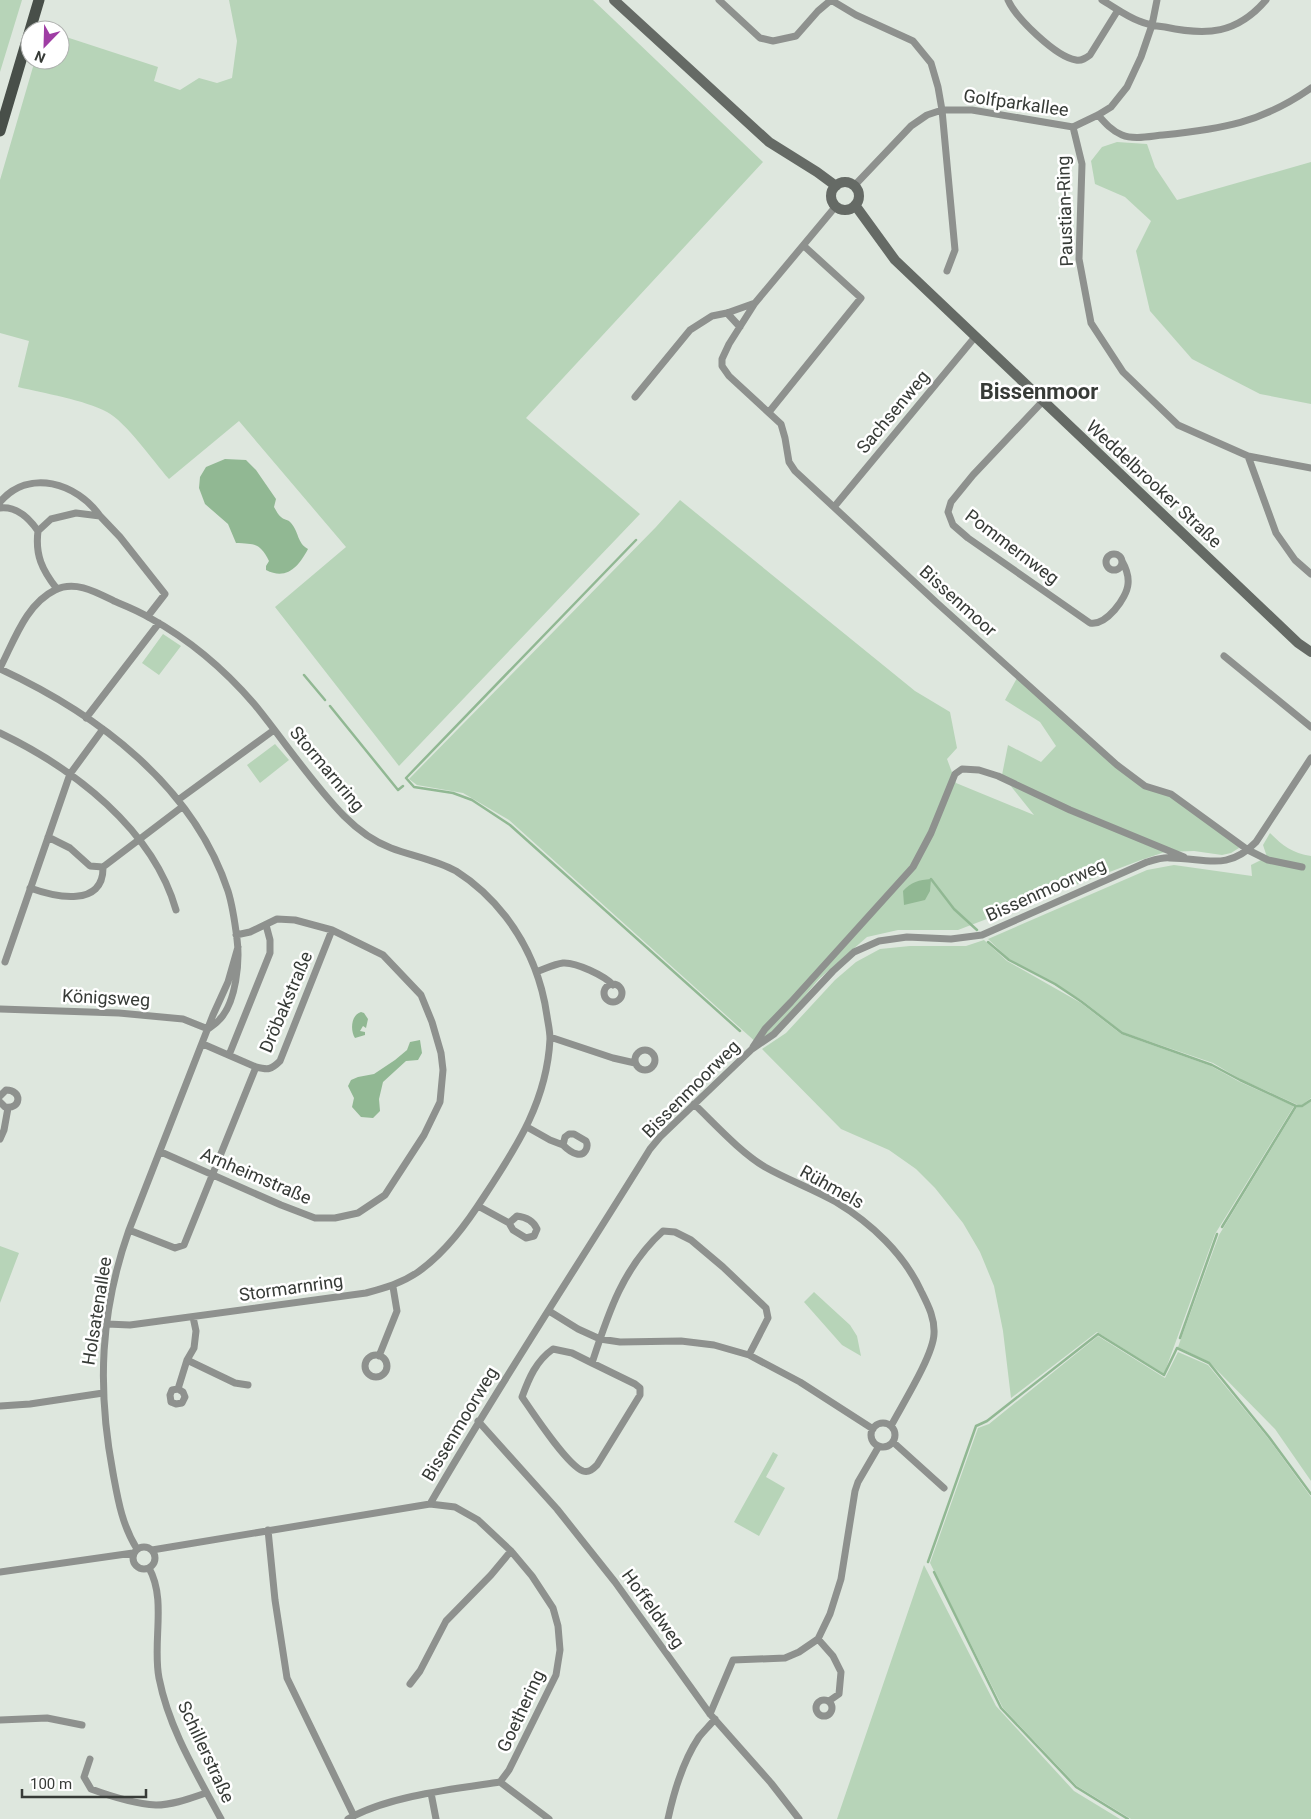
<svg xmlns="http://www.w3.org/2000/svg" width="1311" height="1819" font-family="Roboto,sans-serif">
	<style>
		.green { fill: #b7d4b8 }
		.water { fill: #91b893 }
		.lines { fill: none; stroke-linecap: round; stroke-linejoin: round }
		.stream { stroke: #91b893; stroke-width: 2.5 }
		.street { stroke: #8e918e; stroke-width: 7 }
		.secondary { stroke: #656a65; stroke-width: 10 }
		.primary { stroke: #484f49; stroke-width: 11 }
		.labels { text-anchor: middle; stroke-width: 5; stroke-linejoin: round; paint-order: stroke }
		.street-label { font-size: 18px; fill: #373b37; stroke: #fff }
		.district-label { font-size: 22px; font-weight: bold; fill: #373b37; stroke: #fff }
	</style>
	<rect width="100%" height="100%" fill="#dee7de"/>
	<path class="green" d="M0,0H22L0,72Z
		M229,0H593L763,162L526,418L640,514L399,766L275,607L346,547L239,421L169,479C153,461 126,422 107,412C85,400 43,393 18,387L29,341L0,333V180L35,60H60V35L158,67L154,81L180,90L199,78L217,83L232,78L237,41Z
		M1117,142L1147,144L1155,167L1177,200L1311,162V404L1260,394L1192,359L1150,311L1136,251L1151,221L1125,197L1095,184L1091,161L1102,147Z
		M680,500L915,691L950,712L957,748L947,759L956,783L1034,815L1002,775L1008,745L1041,762L1056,746L1040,722L1005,700L1017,678L1117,768L1169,795L1238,845L1239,848L1231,853L1222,855L1194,851L1165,852L1141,860L958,930H898L867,937L819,979L775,1031L758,1044L509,820L463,793L417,785L409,779L656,527Z
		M163,634L181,646L159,675L142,663Z
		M275,744L289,760L260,783L247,765Z
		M1270,833C1283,846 1292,853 1311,856V1098L1302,1105H1298L1240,1079L1213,1063L1122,1032L1083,1001L1009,959L988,939L1147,870L1174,865L1252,876L1251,865L1267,857L1263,845Z
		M984,940L1007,961L1081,1003L1121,1034L1211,1066L1240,1082L1294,1106L1215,1234L1164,1374L1097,1332L1011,1398L1003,1331L994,1286L980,1252L963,1223L935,1188L916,1169L889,1150L841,1129L762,1049L786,1033L835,980L856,962L880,949L910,946H966Z
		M1311,1101V1481L1275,1429L1209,1362L1178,1347L1219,1235L1297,1107H1302Z
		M0,1246L19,1253L0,1303Z
		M814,1292L850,1325L857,1336L861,1356L842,1345L804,1302Z
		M1098,1336L1165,1378L1178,1352L1208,1365L1268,1438L1311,1497V1819H1131L1077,1786L1003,1708L930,1563L978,1428L989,1424Z
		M773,1452L778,1455L766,1477L785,1488L759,1536L734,1522Z
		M924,1565L996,1706L1074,1791L1120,1819H837Z"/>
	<path class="water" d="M225,459L246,460L256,470L276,499L274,507C276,510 278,515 281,517C284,520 288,519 291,523C299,532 297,543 308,549C299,566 287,581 266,570V566L269,561C260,543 255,544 236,543L228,524L205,504L199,488L200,477L206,467Z
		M931,879L930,891L925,900L904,905L903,891C911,882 919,880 931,879Z
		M361,1012L364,1013L368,1019L366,1028L363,1026L360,1031L365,1032V1035L355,1038C350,1030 351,1015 361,1012Z
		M420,1040L422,1053L418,1060L406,1061L383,1082L379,1099L380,1111L373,1118L361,1117L352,1107L354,1098L348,1086L351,1080L358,1077L374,1074L395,1060L407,1050L410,1042Z"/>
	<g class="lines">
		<path class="stream" d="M636,540L406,778L414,787L453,793L472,800L510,825L740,1031
			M304,675L325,700
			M330,706L398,790L403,786
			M931,879L954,909L977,930
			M988,942L1009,960L1055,984L1082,1002L1122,1033L1212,1065L1240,1080L1296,1106L1222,1227
			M1296,1106H1302L1311,1100
			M1180,1338L1217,1234
			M928,1562L976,1426L987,1421L1098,1334L1164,1375L1177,1348L1209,1363L1269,1437L1311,1494
			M934,1572L1001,1708L1076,1787L1128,1819"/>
		<path class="street" d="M719,0L760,38L773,41L796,36L818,11L831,0
			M831,0L856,15L913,41L931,63L938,87L942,110L955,250L947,271
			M1008,0C1016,18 1056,57 1076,60C1082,61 1086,58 1090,55L1118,10
			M1102,0C1114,7 1126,16 1139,21C1148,25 1156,26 1165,27C1207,36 1237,34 1266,0
			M1098,115C1105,123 1112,131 1122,135C1134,140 1151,136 1163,135C1222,129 1261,123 1311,88
			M1073,127L1082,164L1079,259L1091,323L1123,372L1178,425L1248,456L1311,468
			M854,186L911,126L927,115L942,110H972L1073,127L1098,115L1111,107L1127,87L1141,57L1152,25L1157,0
			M836,206L755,303L729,344L722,359V366L729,376L781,424L785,438L789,462L795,471L937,603L1117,765L1145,786L1171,794L1248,850L1268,860L1302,867
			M727,313L740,327
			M635,397L690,330L712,316L727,313L755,303
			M1043,401L973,475L951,502L948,512L953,525L968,538L1090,623C1106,626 1127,598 1128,584C1129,575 1126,568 1122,561
			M769,412L861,298L804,246
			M1248,456L1276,533L1295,560L1311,574
			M0,502C29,468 77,483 100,516
			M834,507L975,337
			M0,508C17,506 29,518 38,531
			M1106 562a8 8 0 1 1 16 0a8 8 0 1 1-16 0Z
			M57,589C42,570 35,555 38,531L51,519L76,513L100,516L120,537L165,594L148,616
			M1224,656L1311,727
			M0,668C14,641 26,604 55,590C75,580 96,592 114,601C126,606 139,611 150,618C190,640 226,671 255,705C285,742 311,782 344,816C357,829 375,842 391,848C412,856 436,860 456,871C475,883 492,899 506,917C528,946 542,980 547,1016C548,1023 550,1031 550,1039C547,1100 518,1145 485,1195C467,1223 446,1252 418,1272C402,1283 385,1288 366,1293L130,1325L107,1324
			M0,669C97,714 193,785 228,891C233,907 235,923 237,939C240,962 236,1002 220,1019C217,1023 212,1026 208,1029
			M86,718L159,623
			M0,733C73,768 153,829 176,910
			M178,800L274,730
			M103,867L182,807
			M30,888C55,897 104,908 103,867L90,866L70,848L48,837
			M5,962L70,774L103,729
			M536,972C545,969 554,964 563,963C576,962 605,976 613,985
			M604 993a9 9 0 1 1 18 0a9 9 0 1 1-18 0Z
			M0,1009L119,1013L183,1019L208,1029
			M550,1037L613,1058L635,1063
			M753,1047L765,1029L791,1002L913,867L931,833L955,774L962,769L979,770L998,776L1070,810L1184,857
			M635 1060a10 10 0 1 1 20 0a10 10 0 1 1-20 0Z
			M229,1055L270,953V940L266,925
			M256,1067C268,1070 271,1070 280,1061L332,930
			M0,1096L6,1090C23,1090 21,1110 5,1107L0,1102
			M694,1104C715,1124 740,1152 765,1167C788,1180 813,1189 836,1202C871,1223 904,1254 921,1291C928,1305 935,1318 934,1334C933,1356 902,1405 891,1426
			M527,1127L550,1140L563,1145
			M569,1134H574L586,1141C589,1147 585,1156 577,1154C572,1153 567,1149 563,1145L565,1137Z
			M0,1139L4,1130L8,1108
			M161,1152L281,1205L315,1218H335L358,1213L385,1195L424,1135L440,1102L443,1070L441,1053L432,1022L421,995L383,955L332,930L295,920L277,919L250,932L236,935
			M478,1206L509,1223
			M517,1216C526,1217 533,1220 537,1229L534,1236L526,1238L513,1230L509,1223Z
			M129,1230L175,1248L184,1245L256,1067L203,1044
			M549,1311L578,1329L600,1339L620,1342L681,1341L714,1345L749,1355L800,1382L873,1429
			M365 1366a11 11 0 1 1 22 0a11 11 0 1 1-22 0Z
			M379,1356L397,1311L393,1287
			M187,1360L235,1383L248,1385
			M592,1363L572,1353L553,1349C536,1361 529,1378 522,1397C533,1413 567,1465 583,1471C589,1473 593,1469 597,1465L640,1395V1388L635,1384L592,1363C608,1314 623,1267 663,1231L675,1232L691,1240L723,1267L766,1308L768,1318L749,1355
			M178,1389L183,1392L185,1397L182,1403L176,1404L171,1402L170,1395L172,1390L178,1389L187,1360L194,1348L196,1331L193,1317
			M0,1406L30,1404L103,1393
			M478,1421L557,1509L615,1582L710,1714L771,1783L799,1819
			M871 1435a12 12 0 1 1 24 0a12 12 0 1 1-24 0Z
			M893,1442L944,1488
			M268,1530L275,1600L287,1678L354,1816
			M133 1558a11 11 0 1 1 22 0a11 11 0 1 1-22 0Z
			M137,1549C122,1525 118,1500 113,1473C97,1388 100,1312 129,1230L213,1015L228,982L238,947
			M152,1550L430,1504C500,1383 577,1267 650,1149L660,1137L752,1049L774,1034L833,971L854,952L879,941L907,937L951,939L982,935L1147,862C1154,860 1163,857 1170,858C1206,858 1227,872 1256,842L1311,758
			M149,1568C167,1600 152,1643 159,1678C169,1729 197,1774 221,1819
			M0,1572L133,1553
			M818,1639L833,1656L841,1672L839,1694L829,1701
			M410,1684L420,1671L446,1621L491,1575L511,1551
			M816 1708a8 8 0 1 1 16 0a8 8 0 1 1-16 0Z
			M710,1714L733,1660L785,1658L799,1652L818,1639L830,1614L841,1579L855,1491L858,1482L879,1446
			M0,1720L47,1718L82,1725
			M90,1759L84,1777L91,1789C110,1796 137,1804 156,1805C173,1805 191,1798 206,1793
			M500,1782L549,1819
			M431,1793L436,1819
			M348,1819C388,1796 453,1789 500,1782L509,1770L556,1675L560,1650L558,1626L553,1608L532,1576L511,1551L478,1520L455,1507L430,1504
			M668,1819C674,1791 683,1761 699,1737C704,1731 710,1725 715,1719"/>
		<path class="secondary" d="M614,0L769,142L817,172L836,186
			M831 196a14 14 0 1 1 28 0a14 14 0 1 1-28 0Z
			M855,205L895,260L1298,643L1311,652"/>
		<path class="primary" d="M0,131L39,0"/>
	</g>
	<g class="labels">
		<g class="street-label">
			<text transform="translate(1016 103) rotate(8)" y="6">Golfparkallee</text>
			<text transform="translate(1065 211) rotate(-92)" y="6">Paustian-Ring</text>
			<text transform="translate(893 412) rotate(-50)" y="6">Sachsenweg</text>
			<text transform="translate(1154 484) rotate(43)" y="6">Weddelbrooker Straße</text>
			<text transform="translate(1012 547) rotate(37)" y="6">Pommernweg</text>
			<text transform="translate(958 601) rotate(42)" y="6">Bissenmoor</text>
			<text transform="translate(327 769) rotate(50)" y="6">Stormarnring</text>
			<text transform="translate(1046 890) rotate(-24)" y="6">Bissenmoorweg</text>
			<text transform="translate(106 998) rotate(3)" y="6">Königsweg</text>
			<text transform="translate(286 1002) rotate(-67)" y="6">Dröbakstraße</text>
			<text transform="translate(691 1089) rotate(-45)" y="6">Bissenmoorweg</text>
			<text transform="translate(256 1176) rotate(23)" y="6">Arnheimstraße</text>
			<text transform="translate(832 1187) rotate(29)" y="6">Rühmels</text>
			<text transform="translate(291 1288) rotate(-8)" y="6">Stormarnring</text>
			<text transform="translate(97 1311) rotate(-81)" y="6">Holsatenallee</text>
			<text transform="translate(460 1424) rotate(-59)" y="6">Bissenmoorweg</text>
			<text transform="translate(653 1609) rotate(54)" y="6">Hoffeldweg</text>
			<text transform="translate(521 1711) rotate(-65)" y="6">Goethering</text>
			<text transform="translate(206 1752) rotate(65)" y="6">Schillerstraße</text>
		</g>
		<g class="district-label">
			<text x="1039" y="399">Bissenmoor</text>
		</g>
	</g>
	<g transform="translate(45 45) rotate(203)"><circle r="24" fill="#ffffff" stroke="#afb1af"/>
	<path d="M0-4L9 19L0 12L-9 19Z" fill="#9f3da4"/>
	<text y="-8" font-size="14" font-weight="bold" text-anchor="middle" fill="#373b37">N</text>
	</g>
	<path d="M22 1789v8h124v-8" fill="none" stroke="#373b37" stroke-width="2.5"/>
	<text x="30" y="1789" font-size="15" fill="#373b37" stroke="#ffffff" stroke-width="4" paint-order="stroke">100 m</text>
</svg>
